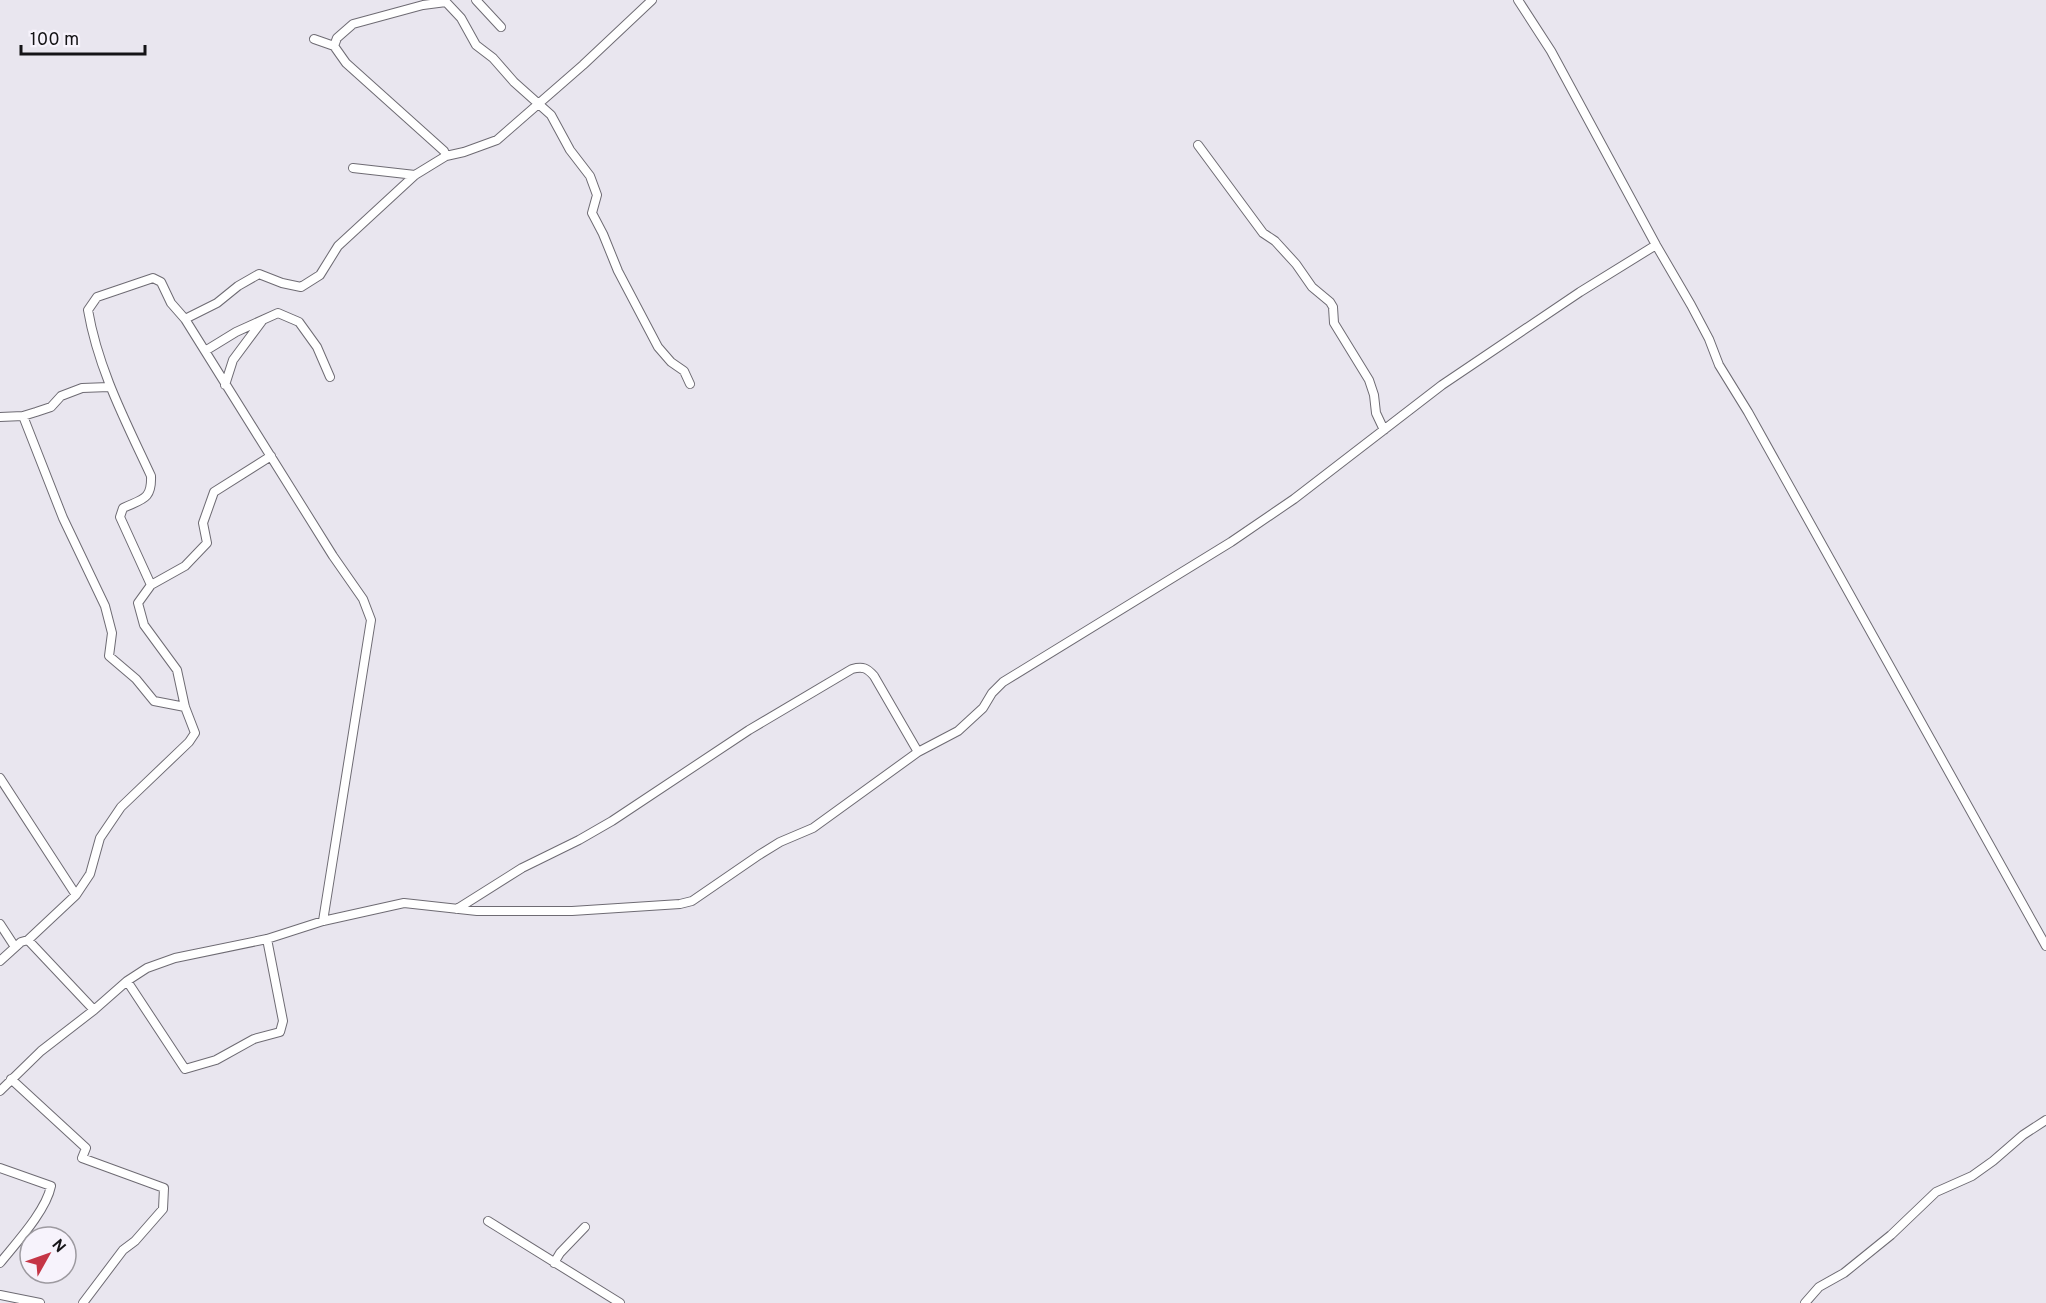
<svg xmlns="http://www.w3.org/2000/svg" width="2046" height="1303" font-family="Overpass,sans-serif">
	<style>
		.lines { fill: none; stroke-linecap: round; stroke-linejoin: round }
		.minor-casing { stroke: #6e6b73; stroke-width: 10 }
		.minor { stroke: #fff; stroke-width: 8 }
	</style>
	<rect width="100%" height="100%" fill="#e9e6ef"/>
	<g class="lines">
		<defs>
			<path id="minor" d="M440,0L446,2L461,18L476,45L493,58L514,82L551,115L570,150L590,176L597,195L592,213L603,234L618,271L658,347L671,362L684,371L690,384
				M476,0L501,27
				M1518,0L1551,51L1656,245L1691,305L1709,339L1719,365L1748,412L2046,946
				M314,39L334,46L346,63L444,151L446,156
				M334,46L337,38L353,24L423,5L446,2
				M1198,145L1263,233L1275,241L1296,264L1312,287L1330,302L1333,307L1334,323L1369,380L1374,395L1376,413L1384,430
				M353,168L415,175
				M185,319L217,303L238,286L259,274L282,283L301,287L320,275L338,246L415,175L446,156L464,152L497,140L583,65L652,0
				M205,351L236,332L278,313L299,322L317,347L330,377
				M225,385L233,360L262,321
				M23,416L63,518L105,606L112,633L109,656L136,679L154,701L185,707
				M0,417L23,416L36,412L51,407L61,396L82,388L109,387
				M151,585L185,566L207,543L203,523L214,492L271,456
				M0,778L76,895
				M457,909L522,868L579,840L612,821L749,730L852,669C863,666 867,668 874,676L918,752
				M0,924L15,947
				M28,940L76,895L90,874L100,838L121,807L189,742L195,733L185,707L177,670L144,625L138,603L151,585L120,517L123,508C142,499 152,500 151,476C126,422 98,369 88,310L97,297L153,278L161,282L171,303L185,319L333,556L363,599L371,620L323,921
				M0,961L21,942L28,940L94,1010
				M127,981L185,1069L216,1060L254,1039L280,1032L283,1021L267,939
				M11,1079L86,1148L82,1158L164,1188L163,1209L135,1241L123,1250L83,1303
				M0,1091L41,1051L94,1010L127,981L147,968L175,958L267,939L323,921L404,903L477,911H572L680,904L692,901L759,855L780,842L813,828L918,752L958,731L983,708L992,693L1003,682L1231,542L1294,499L1442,385L1580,292L1656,245
				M0,1168L51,1186C46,1211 16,1243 0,1263
				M488,1221L620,1303
				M554,1263L560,1253L585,1227
				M0,1295L40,1303
				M1805,1303L1819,1287L1844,1273L1891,1235L1936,1192L1972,1176L1993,1161L2023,1135L2046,1120"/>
		</defs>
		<use href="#minor" class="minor-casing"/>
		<use href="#minor" class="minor"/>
	</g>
	<g transform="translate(48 1255) rotate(50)"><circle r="28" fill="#f7f3fc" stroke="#9d9aa0" stroke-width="1.5"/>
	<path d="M0-4.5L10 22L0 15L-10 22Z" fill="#c53546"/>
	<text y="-9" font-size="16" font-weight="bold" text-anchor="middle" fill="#151417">N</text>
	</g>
	<path d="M21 45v9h124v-9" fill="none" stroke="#151417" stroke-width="3"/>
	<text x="30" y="45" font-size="18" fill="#151417" stroke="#f7f3fc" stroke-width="4.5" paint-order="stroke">100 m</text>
</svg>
